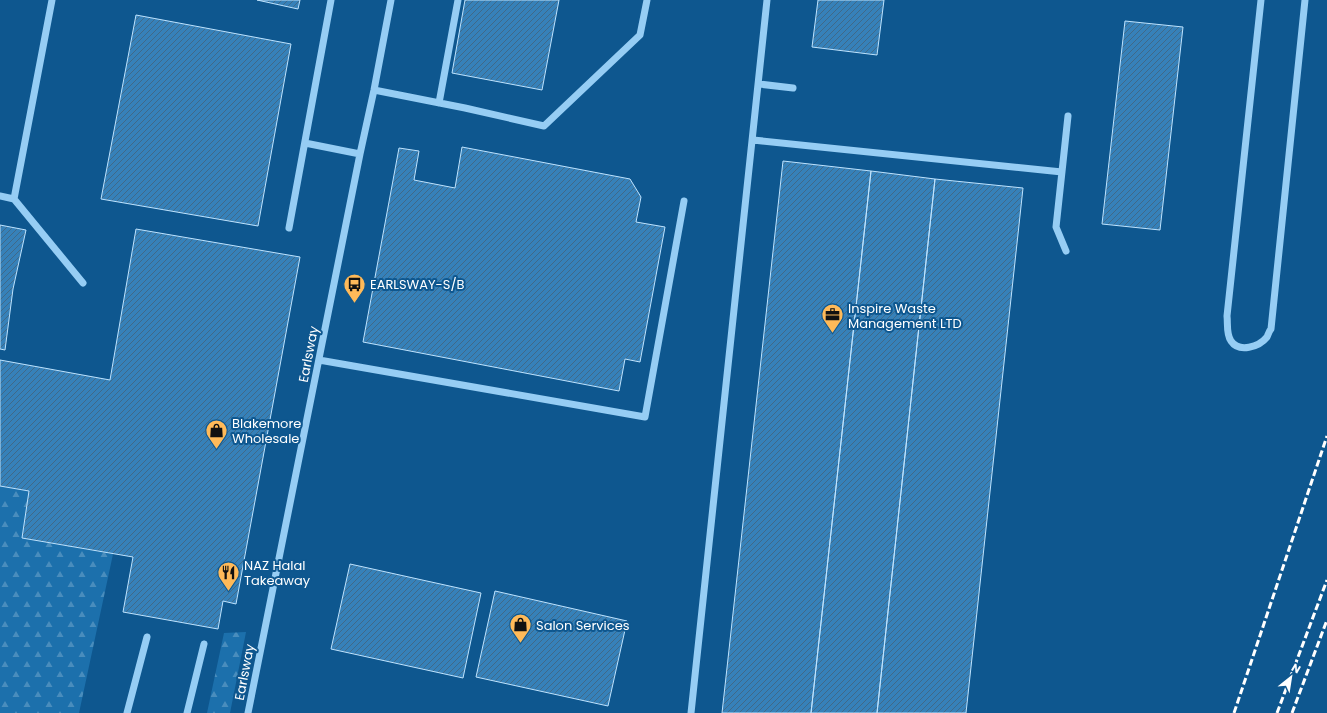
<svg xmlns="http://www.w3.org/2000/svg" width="1327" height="713" font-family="Poppins,sans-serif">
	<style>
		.forest { fill: url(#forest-firs) }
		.building { fill: url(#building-hatch); stroke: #bee3fe }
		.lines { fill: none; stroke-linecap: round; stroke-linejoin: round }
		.minor { stroke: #96cdf4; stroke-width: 7 }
		.rail { stroke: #fff; stroke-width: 3; stroke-dasharray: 7 3; stroke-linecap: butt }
		.labels { text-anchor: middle; stroke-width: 4; stroke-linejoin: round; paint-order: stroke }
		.poi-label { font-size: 13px; fill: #fff; stroke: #0e578f; text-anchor: start }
		.street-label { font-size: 13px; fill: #fff; stroke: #0e578f }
	</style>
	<defs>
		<pattern id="forest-firs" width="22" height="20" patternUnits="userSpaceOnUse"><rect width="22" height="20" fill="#1c70ac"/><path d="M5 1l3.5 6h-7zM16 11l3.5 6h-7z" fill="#498dbd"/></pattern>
		<pattern id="building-hatch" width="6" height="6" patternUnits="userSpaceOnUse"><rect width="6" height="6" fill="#3681b9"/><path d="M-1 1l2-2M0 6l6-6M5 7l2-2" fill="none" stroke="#406988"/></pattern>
	</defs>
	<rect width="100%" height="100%" fill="#0e578f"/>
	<path class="forest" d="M0,486L29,491L22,538L113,554L79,713H0Z
		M246,632L230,713H207L224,633Z"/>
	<path class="building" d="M257,0H300L298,9Z
		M465,0H559L542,90L452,73Z
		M818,0H884L877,55L812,47Z
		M136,15L291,44L258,226L101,199Z
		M1125,21L1183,27L1160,230L1102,224Z
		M462,147L630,179L641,197L636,222L665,227L640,362L625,359L619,391L363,342L399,148L419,151L414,180L455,188Z
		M783,161L871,171L811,713H722Z
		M871,171L935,179L877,713H811Z
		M935,179L1023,188L966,713H877Z
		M0,225L26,230L13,289L5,350L0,349Z
		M136,229L300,257L236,604L223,601L218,629L123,612L133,557L22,538L29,491L0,486V360L110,380Z
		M350,564L481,593L463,678L331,649Z
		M495,591L627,621L608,706L476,677Z"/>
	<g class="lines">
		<path class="minor" d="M1261,0L1227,316C1228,324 1226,334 1231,341C1239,353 1259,347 1267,337C1268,335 1269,331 1271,329L1305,0
			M759,84L793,88
			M374,90L465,108L544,126L640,35L647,0
			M439,103L458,0
			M753,140L1062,172
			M305,143L360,154
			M0,196L14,199L52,0
			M14,199L83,283
			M289,228L331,0
			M1066,251L1056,227L1068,116
			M319,360L645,417L684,201
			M127,713L147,637
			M187,713L204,644
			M248,713L360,154L374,90L391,0
			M691,713L767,0"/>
		<path class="rail" d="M1234,713L1327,436
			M1277,713L1327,580
			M1292,713L1327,620"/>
	</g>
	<defs>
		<symbol id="bus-pin" viewBox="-11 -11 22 30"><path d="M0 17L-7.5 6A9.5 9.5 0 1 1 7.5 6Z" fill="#ffba59" stroke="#0e578f"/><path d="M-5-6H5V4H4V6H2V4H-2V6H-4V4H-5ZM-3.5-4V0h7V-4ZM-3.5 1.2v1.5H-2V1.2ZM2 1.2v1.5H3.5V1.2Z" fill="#111"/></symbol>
		<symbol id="office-pin" viewBox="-11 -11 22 30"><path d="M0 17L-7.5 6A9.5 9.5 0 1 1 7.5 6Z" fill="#ffba59" stroke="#0e578f"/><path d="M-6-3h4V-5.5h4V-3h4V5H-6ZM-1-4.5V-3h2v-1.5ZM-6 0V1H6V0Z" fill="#111"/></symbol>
		<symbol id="shop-pin" viewBox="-11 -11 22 30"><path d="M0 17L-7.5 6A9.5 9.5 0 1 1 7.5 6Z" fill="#ffba59" stroke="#0e578f"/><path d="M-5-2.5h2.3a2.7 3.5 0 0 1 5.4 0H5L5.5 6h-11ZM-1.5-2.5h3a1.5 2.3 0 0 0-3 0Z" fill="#111"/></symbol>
		<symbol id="restaurant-pin" viewBox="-11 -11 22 30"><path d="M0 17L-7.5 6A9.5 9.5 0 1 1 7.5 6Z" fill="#ffba59" stroke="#0e578f"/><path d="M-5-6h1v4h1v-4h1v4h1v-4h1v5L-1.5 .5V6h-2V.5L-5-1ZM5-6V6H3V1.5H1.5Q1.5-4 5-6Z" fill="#111"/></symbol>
	</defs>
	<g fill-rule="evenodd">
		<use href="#bus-pin" x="342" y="272" width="25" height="34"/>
		<use href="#office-pin" x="820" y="302" width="25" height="34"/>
		<use href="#shop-pin" x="204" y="418" width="25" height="34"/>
		<use href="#restaurant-pin" x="216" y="560" width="25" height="34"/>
		<use href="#shop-pin" x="508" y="612" width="25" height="34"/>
	</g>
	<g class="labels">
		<g class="poi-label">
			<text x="370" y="289">EARLSWAY-S/B</text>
			<text x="848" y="313">Inspire Waste<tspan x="848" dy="15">Management LTD</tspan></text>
			<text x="232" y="428">Blakemore<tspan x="232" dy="15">Wholesale</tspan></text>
			<text x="244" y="570">NAZ Halal<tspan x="244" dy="15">Takeaway</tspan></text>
			<text x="536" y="630">Salon Services</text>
		</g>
		<g class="street-label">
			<text transform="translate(308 354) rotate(-79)" y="5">Earlsway</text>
			<text transform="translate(244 672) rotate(-79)" y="5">Earlsway</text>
		</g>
	</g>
	<g transform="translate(1291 677) rotate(30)" stroke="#0e578f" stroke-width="3" paint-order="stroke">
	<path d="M0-3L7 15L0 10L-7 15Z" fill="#ffffff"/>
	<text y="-6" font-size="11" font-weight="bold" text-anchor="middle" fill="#ffffff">N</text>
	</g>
</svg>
